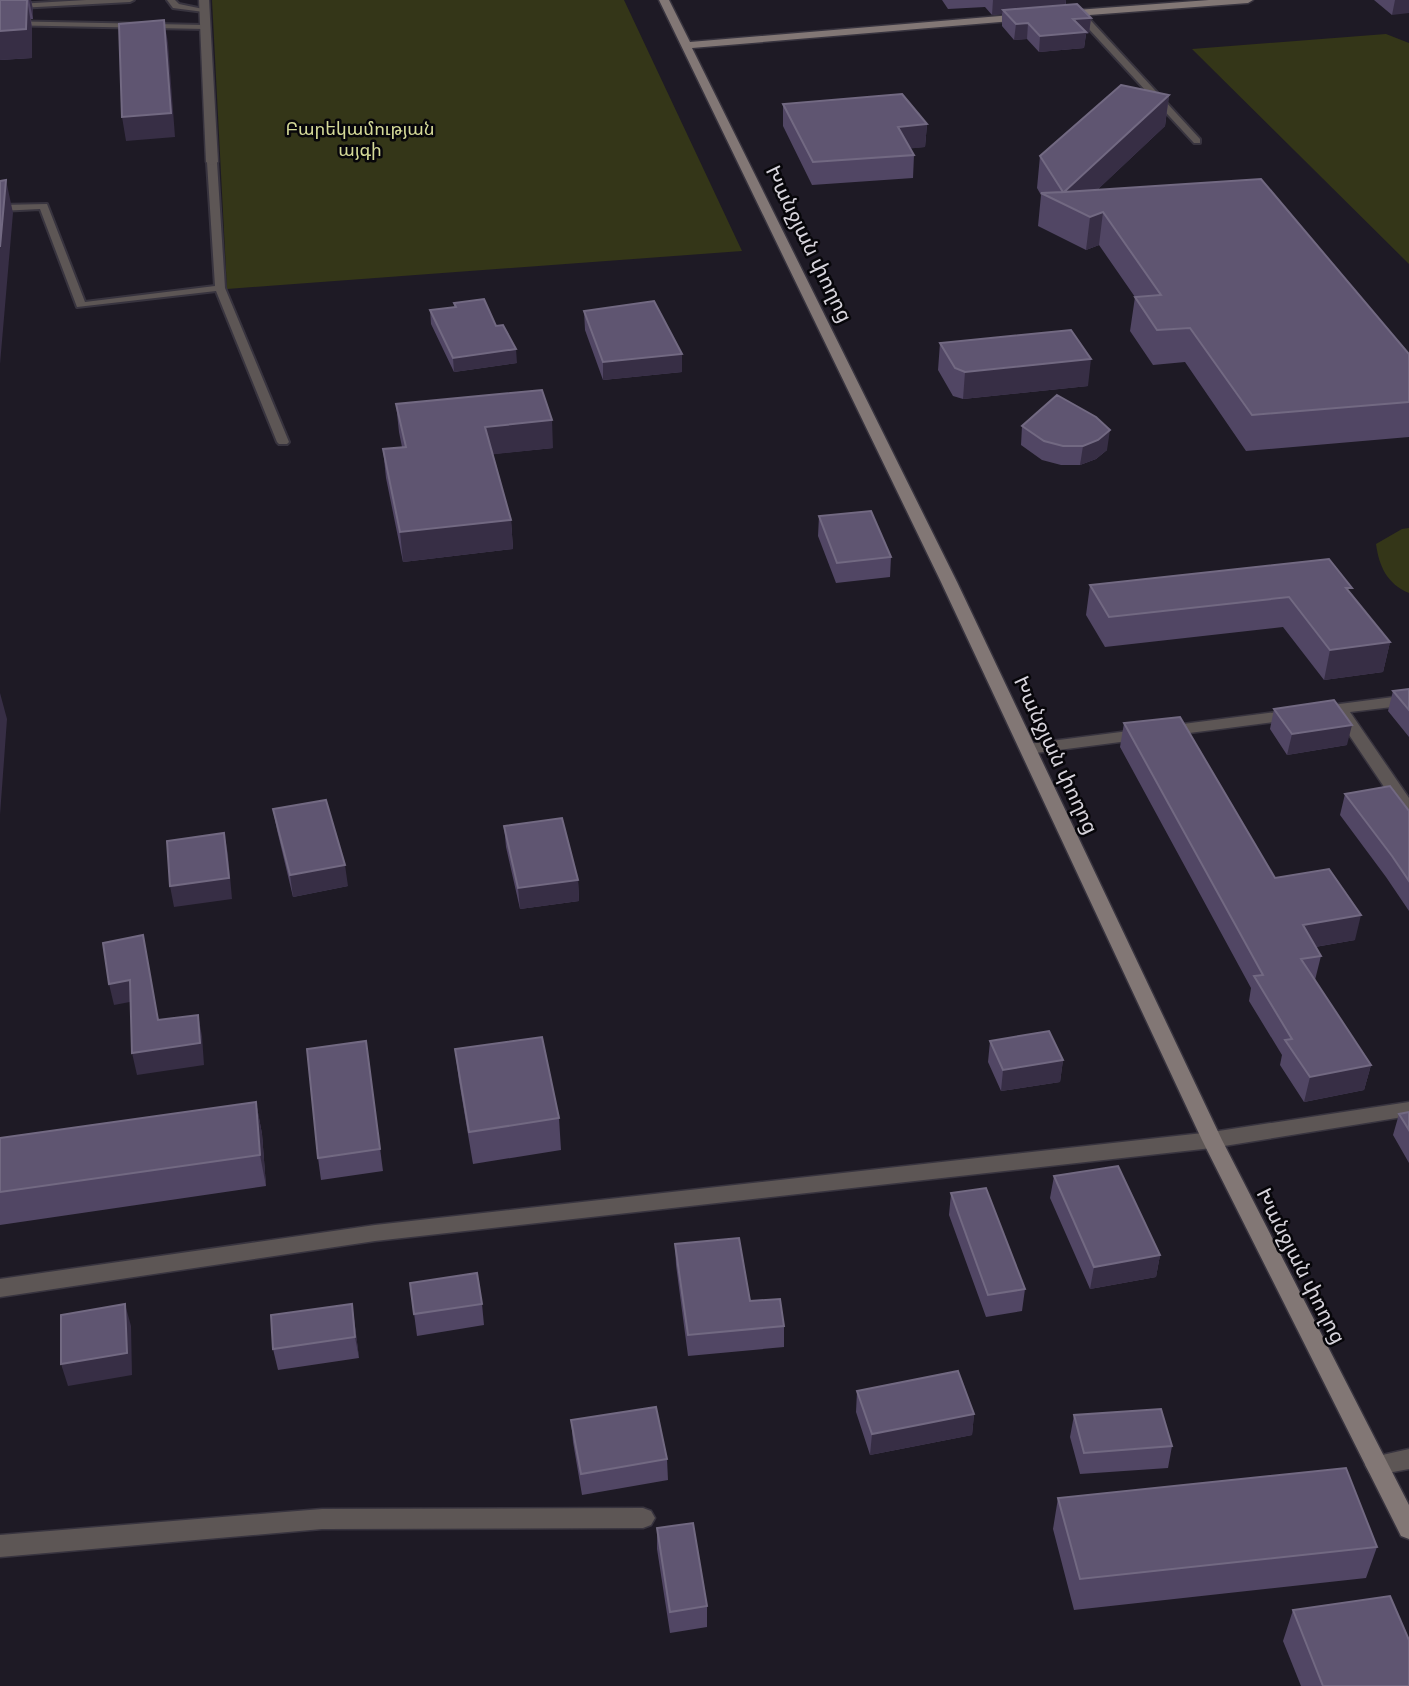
<svg xmlns="http://www.w3.org/2000/svg" width="1409" height="1686" font-family="Signika,'Noto Sans Armenian',sans-serif">
	<style>
		.green { fill: #343618 }
		.lines { fill: none; stroke-linecap: round; stroke-linejoin: round }
		.lane-casing { stroke: #38343f; stroke-width: 4 }
		.street-casing { stroke: #38343f; stroke-width: 3 }
		.secondary-casing { stroke: #38343f; stroke-width: 3 }
		.lane { fill: #5d5655; fill-rule: evenodd }
		.street { fill: #5d5655; fill-rule: evenodd }
		.secondary { fill: #827775; fill-rule: evenodd }
		.wall { fill: #514664 }
		.shaded-wall { fill: #372e45 }
		.building { fill: #5f5571; stroke: #726982; stroke-width: 2 }
		.labels { text-anchor: middle; stroke-width: 5; stroke-linejoin: round; paint-order: stroke }
		.far-park-label { font-size: 18px; fill: #d5da98; stroke: #07060a }
		.street-label { font-size: 21px; fill: #d7d4dc; stroke: #07060a }
	</style>
	<rect width="100%" height="100%" fill="#1e1a25"/>
	<path class="green" d="M212,0H624L742,251L227,289Z
		M1386,34L1409,43V264L1192,49Z
		M1409,528V593C1387,584 1379,566 1376,544L1402,529Z"/>
	<g class="lines">
		<defs>
			<path id="lane" d="M86,0H134L130,2L0,9V5Z
				M167,0H175L179,4L208,10L204,12L173,8Z
				M1076,11H1082L1200,139V143H1194L1076,15Z
				M0,21L205,25L209,27L205,29L0,25Z
				M212,159L217,162L225,288L289,442L287,444H279L277,442L216,291L77,307L40,209L0,211V205L47,204L85,302L215,286L207,162Z"/>
			<path id="street" d="M199,0H209L218,162L212,165L206,162Z
				M1409,695V705L1350,712L1409,798V816L1403,815L1335,714L1028,754L1020,749L1028,744Z
				M1409,1102V1116L1212,1148L375,1241L0,1297V1279L375,1225L1212,1132Z
				M1409,1449V1469L1377,1475L1369,1472L1365,1465L1369,1458Z
				M643,1508L651,1511L655,1518L651,1525L643,1528L322,1529L0,1557V1535L322,1509Z"/>
			<path id="secondary" d="M659,0H669L690,42L1025,14L1030,17L1025,20L692,48L957,582L1222,1140L1409,1505V1539L1401,1536L1202,1140L941,582Z
				M1209,0H1253L1248,3L1063,17L1058,14L1063,11Z"/>
		</defs>
		<use href="#lane" class="lane-casing"/>
		<use href="#street" class="street-casing"/>
		<use href="#secondary" class="secondary-casing"/>
		<use href="#lane" class="lane"/>
		<use href="#street" class="street"/>
		<use href="#secondary" class="secondary"/>
	</g>
	<path class="wall" d="M0,0H31L33,10V19H31L32,28V58L0,60Z
		M942,0H1066V5L1091,18L1089,33L1086,34L1084,48L1039,52L1027,39L1014,40L1002,26V14L992,15L985,7L948,9Z
		M1374,0H1409L1392,15Z
		M1169,95L1165,126L1097,190L1409,354V437L1246,451L1185,362L1153,365L1130,331L1135,297L1099,245L1086,250L1038,226L1041,195L1037,188L1040,156Z
		M783,104L927,124L925,147L910,148L914,155L913,178L812,185L783,126Z
		M454,303L496,326L517,363L454,372L431,324L430,310L455,307Z
		M584,311L682,354V372L603,380L585,330Z
		M940,343L1088,386L963,399L953,396L938,370Z
		M396,404L553,448L493,454L511,520L513,549L403,562L386,478L383,449L402,447L399,432Z
		M1022,426L1107,450L1096,459L1080,465H1061L1042,460L1021,445Z
		M819,516L891,557L890,577L836,583L818,536Z
		M1090,585L1351,594L1390,642L1383,672L1324,680L1283,627L1105,647L1086,615Z
		M1409,689V737L1388,711L1393,691Z
		M1274,709L1347,745L1287,755L1270,729Z
		M1124,723L1275,878L1355,940L1315,947L1321,956L1315,980L1371,1065L1364,1090L1304,1102L1280,1065L1282,1055L1249,1001L1251,988L1120,747Z
		M1345,794L1409,811V911L1386,877L1340,815Z
		M273,809L348,886L293,897L277,830Z
		M504,826L578,880L579,901L520,909L506,847Z
		M366,1041L383,1171L321,1180L318,1158Z
		M990,1041L1063,1060L1060,1082L1001,1091L988,1062Z
		M455,1049L559,1118L561,1150L473,1164L459,1081Z
		M256,1102L262,1134L266,1186L0,1225V1138Z
		M1409,1112V1163L1393,1135L1399,1114Z
		M1054,1176L1160,1255L1156,1277L1090,1289L1050,1198Z
		M951,1193L1025,1289L1022,1311L986,1317L949,1215Z
		M675,1244L750,1301L784,1326V1347L688,1356L676,1265Z
		M410,1283L482,1304L484,1325L417,1336Z
		M352,1304L359,1358L278,1370L273,1349Z
		M857,1391L974,1414L972,1435L870,1455L856,1412Z
		M1074,1415L1172,1446L1168,1468L1080,1474L1070,1437Z
		M571,1420L667,1459L668,1480L582,1495L573,1442Z
		M1058,1498L1377,1547L1366,1578L1074,1610L1053,1529Z
		M657,1528L707,1606V1627L670,1633L657,1549Z
		M1293,1610L1409,1686H1301L1283,1641Z"/>
	<path class="shaded-wall" d="M27,0L32,28V58L0,60V31Z
		M29,0H31L33,10V19Z
		M993,0H1066L1065,9L1003,10L1002,14L992,15Z
		M1395,0H1409V13L1392,15Z
		M1091,18L1089,33L1086,34L1084,48L1039,52L1040,36L1073,19Z
		M164,20L168,43L175,137L126,141L122,117Z
		M1028,23L1027,39L1014,40L1016,24Z
		M1169,95L1165,126L1076,210L1064,192Z
		M927,124L925,147L896,150L898,127Z
		M6,180L13,213L0,364V247Z
		M1103,212L1099,245L1086,250L1090,217Z
		M516,349L517,363L454,372L453,358Z
		M682,354V372L603,380V362Z
		M1091,359L1088,386L963,399L965,372Z
		M552,420L553,448L487,455L485,427Z
		M1110,430L1107,450L1096,459L1080,465L1083,446Z
		M511,520L513,549L403,562L400,532Z
		M1390,642L1383,672L1324,680L1330,650Z
		M0,693L7,719L0,815Z
		M1352,725L1347,745L1287,755L1292,734Z
		M224,833L228,854L232,899L174,907L170,886Z
		M345,865L348,886L293,897L290,875Z
		M578,880L579,901L520,909L518,888Z
		M1361,915L1355,940L1297,950L1303,925Z
		M130,980L135,1001L114,1005L109,984Z
		M198,1015L202,1036L204,1065L137,1075L132,1053Z
		M1063,1060L1060,1082L1001,1091L1003,1070Z
		M1371,1065L1364,1090L1304,1102L1310,1077Z
		M256,1102L262,1134L266,1186L260,1155Z
		M1160,1255L1156,1277L1090,1289L1094,1267Z
		M125,1304L131,1326L132,1375L68,1386L61,1364Z
		M352,1304L355,1325L359,1358L355,1337Z
		M974,1414L972,1435L870,1455L872,1434Z"/>
	<path class="building" d="M0,0H27L26,29L0,31Z
		M1077,4L1091,18L1073,19L1086,32L1040,36L1028,23L1016,24L1003,10Z
		M164,20L171,113L122,117L119,24Z
		M1121,85L1169,95L1064,192L1261,179L1409,354V402L1252,415L1190,328L1157,330L1135,297L1161,295L1103,212L1090,217L1041,193L1063,192L1040,156Z
		M902,94L927,124L898,127L914,155L813,162L783,104Z
		M6,180L0,247V181Z
		M484,299L496,326L503,325L516,349L453,358L430,310L456,307L454,303Z
		M654,301L682,354L603,362L584,311Z
		M1071,330L1091,359L965,372L955,368L940,343Z
		M542,390L552,420L485,427L511,520L400,532L383,449L406,447L396,404Z
		M1057,395L1096,417L1110,430L1098,440L1083,446H1063L1044,441L1022,426Z
		M871,511L891,557L837,563L819,516Z
		M1329,559L1352,588H1346L1390,642L1330,650L1289,597L1109,617L1090,585Z
		M1409,689V710L1393,691Z
		M1334,700L1352,725L1292,734L1274,709Z
		M1180,717L1275,878L1329,869L1361,915L1303,925L1321,956L1301,959L1371,1065L1310,1077L1285,1040L1292,1039L1254,976L1263,975L1124,723Z
		M1390,786L1409,811V881L1392,856L1345,794Z
		M326,800L345,865L290,875L273,809Z
		M562,818L578,880L518,888L504,826Z
		M224,833L229,878L170,886L167,841Z
		M143,935L158,1020L198,1015L200,1043L132,1053L130,980L109,984L103,943Z
		M1049,1031L1063,1060L1003,1070L990,1041Z
		M542,1037L559,1118L469,1132L455,1049Z
		M366,1041L380,1149L318,1158L307,1049Z
		M256,1102L260,1155L0,1192V1138Z
		M1409,1112V1130L1399,1114Z
		M1118,1166L1160,1255L1094,1267L1054,1176Z
		M986,1188L1025,1289L988,1295L951,1193Z
		M739,1238L750,1301L780,1299L784,1326L688,1335L675,1244Z
		M477,1273L482,1304L414,1314L410,1283Z
		M125,1304L127,1353L61,1364V1315Z
		M352,1304L355,1337L273,1349L271,1315Z
		M958,1371L974,1414L872,1434L857,1391Z
		M656,1407L667,1459L581,1474L571,1420Z
		M1161,1409L1172,1446L1084,1453L1074,1415Z
		M1346,1468L1377,1547L1080,1579L1058,1498Z
		M693,1523L707,1606L670,1612L657,1528Z
		M1390,1596L1409,1640V1686H1323L1293,1610Z"/>
	<g class="labels">
		<g class="far-park-label">
			<text x="360" y="135">Բարեկամության<tspan x="360" dy="21">այգի</tspan></text>
		</g>
		<g class="street-label">
			<text transform="translate(809 244) rotate(64)" y="7">Խանջյան փողոց</text>
			<text transform="translate(1056 755) rotate(65)" y="7">Խանջյան փողոց</text>
			<text transform="translate(1301 1266) rotate(63)" y="7">Խանջյան փողոց</text>
		</g>
	</g>
</svg>
